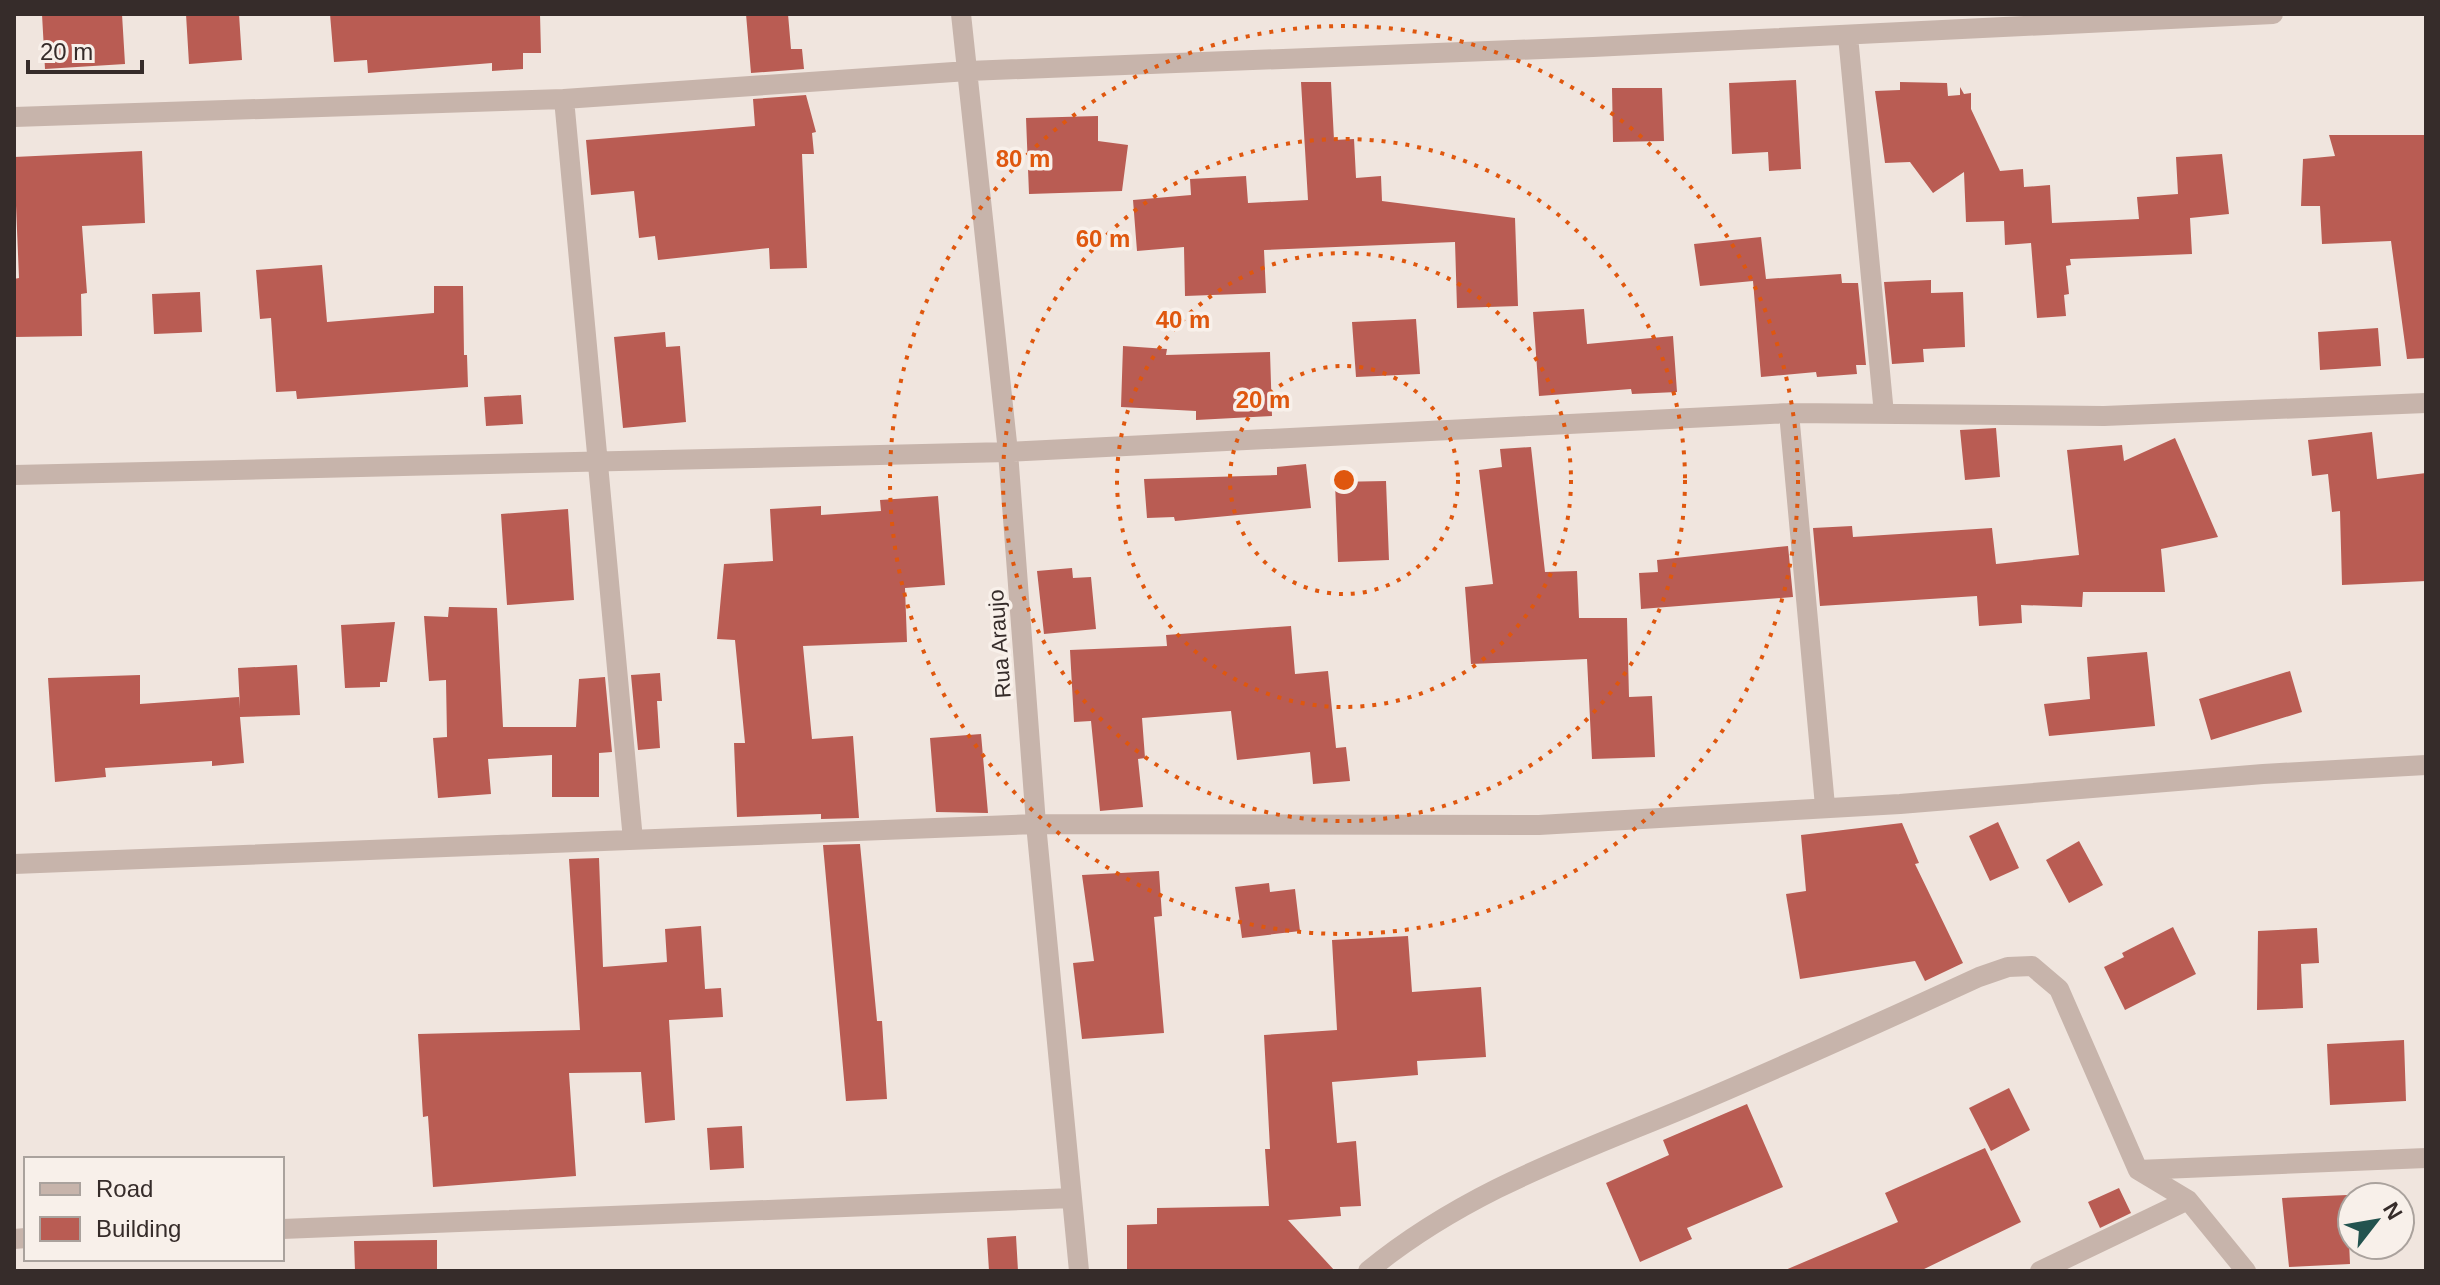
<svg xmlns="http://www.w3.org/2000/svg" width="2440" height="1285" font-family="Arial,sans-serif">
	<style>
		.building { fill: #b95c53 }
		.lines { fill: none; stroke-linecap: round; stroke-linejoin: round }
		.minor { stroke: #c7b4ab; stroke-width: 20 }
		.ring { fill: none; stroke: #df570e; stroke-width: 4; stroke-dasharray: 4 8 }
		.labels { text-anchor: middle; stroke-width: 7; stroke-linejoin: round; paint-order: stroke }
		.street-label { font-size: 22px; fill: #362c2a; stroke: #f8f0ea }
		.centre { fill: #df570e; stroke: #f8f0ea; stroke-width: 4 }
		.ring-label { font-size: 24px; text-anchor: middle; font-weight: bold; fill: #df570e; stroke: #f8f0ea; stroke-width: 7; stroke-linejoin: round; paint-order: stroke }
	</style>
	<rect width="100%" height="100%" fill="#f0e5de"/>
	<path class="building" d="M42,14H122L125,64L45,69Z
		M186,14H239L242,60L189,64Z
		M330,14H540L541,53H523V69L492,71V63L368,73L367,60L334,62Z
		M746,14H788L791,49H802L804,69L751,73Z
		M1796,80L1801,169L1769,171L1768,152L1732,154L1729,83Z
		M1301,82H1331L1334,140L1354,139L1356,178L1381,176L1382,201L1515,218L1518,306L1457,308L1455,242L1264,250L1266,293L1185,296L1184,247L1137,251L1133,200L1191,195L1190,179L1246,176L1248,203L1308,200Z
		M1900,82L1947,83L1948,96L1960,95V87L1964,94L1971,93V109L2000,171L2023,169L2024,187L2050,185L2052,223L2139,219L2137,197L2178,194L2176,157L2222,154L2229,214L2190,218L2192,254L2070,259L2071,265L2066,266L2069,294L2064,295L2066,316L2037,318L2031,243L2005,245L2004,221L1966,222L1964,172L1933,193L1910,162L1885,163L1875,91L1900,90Z
		M1612,88H1662L1664,141L1613,142Z
		M806,95L816,132L812,133L814,154H802L807,268L770,269L769,248L658,260L655,236L639,238L634,191L591,195L586,140L755,126L753,99Z
		M1098,116V141L1128,145L1122,191L1029,194L1026,118Z
		M2329,135H2426V358L2407,359L2391,241L2322,244L2320,206H2301L2303,159L2335,156Z
		M142,151L145,223L82,226L87,293L81,294L82,336L14,337V279L19,278L14,157Z
		M1761,237L1766,279L1841,274L1842,283H1858L1866,365H1856L1857,374L1817,377L1816,372L1761,377L1753,281L1700,286L1694,244Z
		M322,265L327,322L434,313V286H463L464,355H467L468,387L297,399L296,391L276,392L271,318L260,319L256,270Z
		M1931,280V293L1963,292L1965,347L1923,349L1924,362L1892,364L1884,282Z
		M200,292L202,332L154,334L152,294Z
		M1584,309L1587,344L1673,336L1677,392L1632,394L1631,389L1539,396L1533,312Z
		M1416,319L1420,374L1356,377L1352,322Z
		M2378,328L2381,366L2320,370L2318,332Z
		M665,332L666,347L680,346L686,422L623,428L614,337Z
		M1123,346L1167,349L1166,355L1270,352L1272,416L1196,420V411L1121,407Z
		M521,395L523,424L486,426L484,397Z
		M1996,428L2000,477L1965,480L1960,430Z
		M2372,432L2377,479L2426,473V581L2342,585L2340,511L2332,512L2328,474L2312,476L2308,440Z
		M2175,438L2218,537L2161,549L2165,592H2083L2082,607L2021,605L2022,623L1979,626L1977,596L1820,606L1813,528L1852,526L1853,537L1992,528L1996,564L2079,555L2067,450L2122,445L2124,461Z
		M1531,447L1545,572L1577,571L1579,618H1627L1629,697L1652,696L1655,757L1592,759L1587,659L1471,664L1465,587L1493,584L1479,470L1502,467L1500,449Z
		M1306,464L1311,508L1175,521L1174,517L1147,518L1144,479L1277,475V467Z
		M1386,481L1389,560L1338,562L1335,482Z
		M938,496L945,585L905,588L907,642L803,646L812,739L853,736L859,818L821,819V814L737,817L734,743H745L735,640L717,639L724,564L773,561L770,509L821,506V515L881,511L880,500Z
		M568,509L574,600L507,605L501,514Z
		M1788,546L1793,597L1641,609L1639,573L1658,572L1657,560Z
		M1072,568L1073,578L1091,577L1096,629L1044,634L1037,571Z
		M449,607L497,608L503,727H576L579,679L605,677L612,752L599,753V797H552V755L488,759L491,794L438,798L433,738L447,737L446,680L429,681L424,616L448,617Z
		M395,622L387,682H380V687L345,688L341,625Z
		M1291,626L1295,674L1328,671L1336,748L1346,747L1350,781L1313,784L1310,752L1237,760L1231,711L1142,718L1145,758L1138,759L1143,807L1100,811L1091,721L1074,722L1070,650L1167,646L1166,635Z
		M2147,652L2155,726L2049,736L2044,704L2090,699L2087,657Z
		M297,665L300,715L240,717L244,763L212,766V761L105,768L106,777L55,782L48,678L140,675V704L239,697L240,708L238,668Z
		M2290,671L2302,712L2211,740L2199,699Z
		M660,673L662,701H657L660,748L638,750L631,675Z
		M981,734L988,813L936,812L930,738Z
		M1998,822L2019,868L1990,881L1969,836Z
		M1902,823L1919,863L1915,864L1963,963L1925,981L1915,961L1800,979L1786,894L1806,891L1801,835Z
		M2079,841L2103,885L2069,903L2046,860Z
		M860,844L877,1021H882L887,1099L846,1101L823,845Z
		M599,858L603,967L667,962L665,929L701,926L705,989L721,988L723,1017L669,1020L675,1120L645,1123L641,1072L569,1073L576,1176L433,1187L428,1116L423,1117L418,1034L580,1030L569,859Z
		M1159,871L1162,916L1154,917L1164,1033L1082,1039L1073,963L1094,961L1082,875Z
		M1269,883L1270,892L1295,889L1300,931L1242,938L1235,887Z
		M2173,927L2196,974L2125,1010L2104,967L2124,957L2122,953Z
		M2317,928L2319,963L2301,964L2303,1008L2257,1010L2258,931Z
		M1408,936L1412,992L1481,987L1486,1057L1417,1061L1418,1075L1332,1082L1337,1143L1356,1141L1361,1206L1340,1207L1341,1216L1288,1220L1335,1271H1127V1225L1157,1224V1208L1269,1206L1265,1149H1270L1264,1035L1337,1030L1332,940Z
		M2404,1040L2406,1101L2330,1105L2327,1044Z
		M2009,1088L2030,1130L1991,1151L1969,1108Z
		M1747,1104L1783,1187L1687,1228L1692,1239L1640,1262L1606,1183L1669,1155L1663,1140Z
		M742,1126L744,1168L710,1170L707,1128Z
		M1985,1148L2021,1222L1920,1271H1783L1898,1222L1885,1193Z
		M2119,1188L2131,1213L2100,1228L2088,1202Z
		M2347,1195L2350,1264L2289,1267L2282,1198Z
		M1016,1236L1018,1271H989L987,1238Z
		M437,1240V1271H355L354,1241Z"/>
	<g class="lines">
		<path class="minor" d="M961,14L1008,452L1036,824L1079,1271
			M1848,36L1884,414
			M564,99L633,840
			M14,117L564,99L968,71L1593,47L2273,14
			M1789,413L1825,806
			M14,475L1008,452L1789,413L2104,416L2426,403
			M14,864L1036,824L1539,825L1900,804L2263,774L2426,765
			M2138,1170L2426,1158
			M282,1229L1072,1198
			M14,1239L26,1238
			M1368,1271C1464,1192 1572,1155 1685,1108C1784,1066 1881,1022 1979,977L2008,967L2032,966L2059,989L2138,1170L2188,1200L2246,1271
			M2040,1271L2188,1200"/>
	</g>
	<g class="ring">
		<circle cx="1344" cy="480" r="114"/>
		<circle cx="1344" cy="480" r="227"/>
		<circle cx="1344" cy="480" r="341"/>
		<circle cx="1344" cy="480" r="454"/>
	</g>
	<g class="labels">
		<g class="street-label">
			<text transform="translate(999 644) rotate(-94)" y="8">Rua Araujo</text>
		</g>
	</g>
	<circle cx="1344" cy="480" r="12" class="centre"/>
	<g class="ring-label">
		<text x="1023" y="167">80 m</text>
		<text x="1103" y="247">60 m</text>
		<text x="1183" y="328">40 m</text>
		<text x="1263" y="408">20 m</text>
	</g>
	<rect width="2440" height="1285" fill="none" stroke="#362c2a" stroke-width="32"/>
	<rect x="24" y="1157" width="260" height="104" fill="#f8f0ea" stroke="#aaa29d" stroke-width="2"/>
	<rect x="40" y="1183" width="40" height="12" fill="#c7b4ab" stroke="#aaa29d" stroke-width="2"/>
	<text x="96" y="1197" font-size="24" fill="#362c2a">Road</text>
	<rect x="40" y="1217" width="40" height="24" fill="#b95c53" stroke="#aaa29d" stroke-width="2"/>
	<text x="96" y="1237" font-size="24" fill="#362c2a">Building</text>
	<g transform="translate(2376 1221) rotate(59)"><circle r="38" fill="#f8f0ea" stroke="#aaa29d" stroke-width="2"/>
	<path d="M0-6L14 30L0 20L-14 30Z" fill="#23534f"/>
	<text y="-12" font-size="22" font-weight="bold" text-anchor="middle" fill="#362c2a">N</text>
	</g>
	<path d="M28 60v12h114v-12" fill="none" stroke="#362c2a" stroke-width="4"/>
	<text x="40" y="60" font-size="24" fill="#362c2a" stroke="#f8f0ea" stroke-width="6" paint-order="stroke">20 m</text>
</svg>
